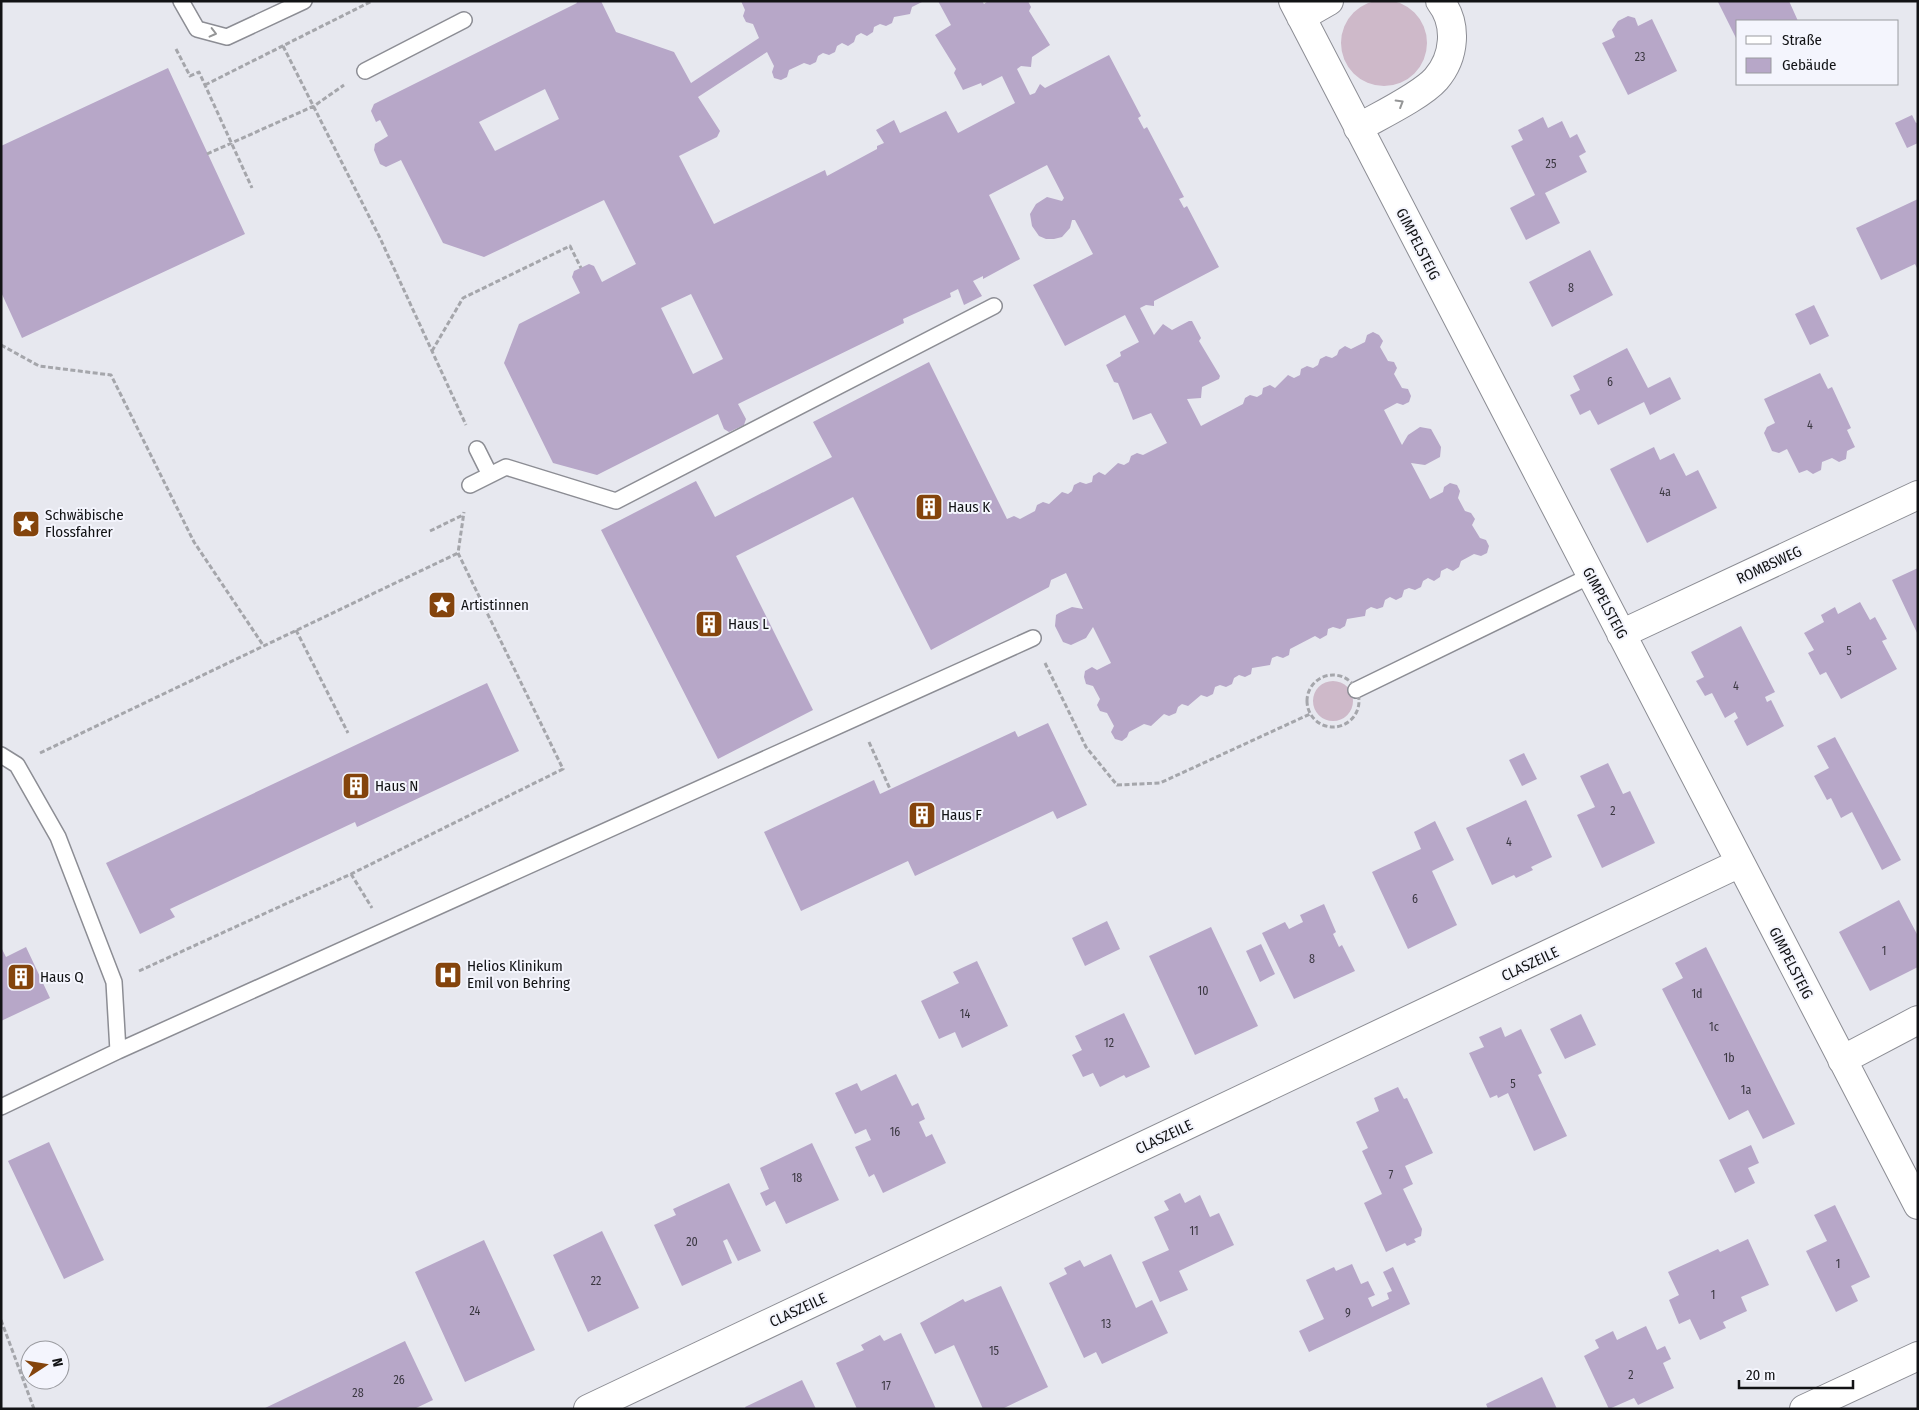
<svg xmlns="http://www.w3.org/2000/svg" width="1919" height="1410" font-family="'Fira Sans Condensed',sans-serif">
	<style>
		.green { fill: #ceb9c9 }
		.building { fill: #b7a7c8; fill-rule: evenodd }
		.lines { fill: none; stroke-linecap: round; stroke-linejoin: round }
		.service-casing { stroke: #8c8d94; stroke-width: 18 }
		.minor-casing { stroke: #8c8d94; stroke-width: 30 }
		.path { stroke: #a5a6ab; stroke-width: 3; stroke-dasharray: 5 2.5; stroke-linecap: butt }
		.service { stroke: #fff; stroke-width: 15 }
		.minor { stroke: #fff; stroke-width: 28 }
		.oneway { stroke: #949596 }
		.labels { text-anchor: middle; stroke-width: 4; stroke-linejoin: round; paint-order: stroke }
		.number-label { font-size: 12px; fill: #3b3842 }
		.street-label { font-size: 15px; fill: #121315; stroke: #f4f5fd }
		.poi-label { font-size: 15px; fill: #121315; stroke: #f4f5fd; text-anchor: start }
	</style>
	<rect width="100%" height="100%" fill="#e7e8ef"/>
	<path class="green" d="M1341 43a43 43 0 1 1 86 0a43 43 0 1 1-86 0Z
		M1313 701a20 20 0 1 1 40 0a20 20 0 1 1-40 0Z"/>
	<path class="building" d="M576,1H601L616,32L674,52L691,83L759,38L753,24L746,22L743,16L745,10L741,1H924L912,7L910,14L894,17L892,23L886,26L880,24L874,27L873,32L867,36L861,33L856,36L854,42L848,46L842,43L837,46L835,52L829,55L823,53L818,56L816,62L810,65L804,63L789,70L787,77L781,80L774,78L772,72L774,66L767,52L698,97L720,131L717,137L679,156L714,224L825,170L827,176L877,149V146L884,143L876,130L894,120L900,133L946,111L958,133L1015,103L1002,76L982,86L981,83L963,90L954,73L956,69L935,35L951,25L938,1H982L984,4L988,1H1028L1031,7L1029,11L1050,45L1032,57L1031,67L1021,66L1017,69L1030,95L1035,93L1040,84L1045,88L1109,55L1141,116L1138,118L1144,129L1147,127L1184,197L1179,199L1184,208L1187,206L1219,267L1154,301V306L1146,305L1140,308L1154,335L1163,324L1172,330L1189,321H1192L1201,338L1199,341L1220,376L1219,379L1202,387L1201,398L1187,399L1201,426L1243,404L1245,398L1250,395L1257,397L1262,394L1263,388L1270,385L1275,388L1288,375L1294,378L1300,375L1301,369L1307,366L1313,368L1318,365L1320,359L1326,356L1332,358L1337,355L1339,350L1345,346L1351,349L1365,342L1367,335L1373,332L1379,335L1383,341L1380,347L1388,361L1394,362L1397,368L1394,374L1402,388L1408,389L1411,396L1409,402L1403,405L1397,403L1384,410L1402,445L1408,435L1420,427L1431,429L1441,447L1440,457L1425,465L1411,463L1430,499L1443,492L1444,487L1450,483L1457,485L1460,491L1458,498L1465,511L1471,513L1475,519L1472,525L1480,538L1486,540L1489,546L1487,553L1481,556L1474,554L1461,561L1459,567L1453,571L1447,568L1441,571L1440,577L1434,581L1428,578L1423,581L1421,587L1415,590L1409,588L1404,590L1402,597L1396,600L1390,597L1385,600L1383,607L1377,609L1371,607L1366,610L1365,616L1347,619L1345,626L1340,629L1333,627L1328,629L1327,635L1320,639L1315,636L1290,649L1289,655L1283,658L1277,656L1272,658L1270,665L1252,668L1251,674L1245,677L1239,675L1234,678L1232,684L1226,687L1220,685L1215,687L1213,694L1207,697L1201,695L1188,706L1182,704L1178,707L1176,713L1169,716L1164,714L1151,726L1144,724L1129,732L1127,737L1122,741L1115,739L1111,732L1114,726L1107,713L1100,711L1097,705L1100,699L1093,686L1086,684L1084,677L1085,671L1092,667L1097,670L1111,663L1093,627L1086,638L1071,645L1063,642L1055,626L1056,615L1059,613L1072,607L1083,609L1066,573L1051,580L1049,587L931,650L853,497L736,556L813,710L718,759L601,530L696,481L715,517L832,457L813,422L929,362L1007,519L1014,516L1020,519L1035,511L1037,505L1043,502L1049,504L1062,492L1068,494L1072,491L1074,485L1080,482L1086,484L1092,482L1093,476L1099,472L1105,475L1118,463L1124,465L1129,462L1131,456L1137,453L1143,455L1167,443L1151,413L1133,420L1118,383L1114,382L1106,365L1121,356L1120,352L1139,342L1125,315L1065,346L1033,285L1093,254L1075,220H1072L1070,228L1062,237L1054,239H1046L1039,236L1032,226L1030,214L1036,204L1047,197L1062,201L1064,198L1047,165L989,195L1020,259L983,279V276L973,281L982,296L964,305L958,289L950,293L951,297L903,319L904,323L738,404L746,419L744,425L729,432L724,429L718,414L597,475L553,463L504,363L519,324L580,293L572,277L574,271L589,264L594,266L602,282L636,264L604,200L484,257L443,243L401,160L386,167L380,164L374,150L375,144L388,136L380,120L376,122L371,111L374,104L577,3ZM545,89L559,119L495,151L479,122ZM691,294L723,359L693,374L661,308Z
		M1789,1L1798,21H1738V42L1718,2Z
		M1628,16L1635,18L1638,26L1652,19L1677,71L1628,95L1602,43L1615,37L1612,30L1618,21Z
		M168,68L245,234L22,338L1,292V146Z
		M1912,115L1916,123L1918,122V143L1907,148L1895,123Z
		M1543,117L1548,128L1562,121L1570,138L1577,134L1586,152L1579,156L1587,172L1545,193L1560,223L1526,240L1510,208L1535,195L1511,146L1523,140L1518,130Z
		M1918,199V270L1915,264L1881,280L1856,228Z
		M1590,250L1613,295L1552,327L1529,282Z
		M1814,305L1829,336L1810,345L1795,314Z
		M1627,348L1648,388L1670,377L1681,399L1650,415L1644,402L1598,425L1590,410L1580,415L1570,395L1580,390L1573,376Z
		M1820,373L1828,389L1832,387L1851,428L1847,430L1855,447L1847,451L1846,459L1839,462L1832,458L1822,462L1821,470L1813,474L1807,470L1799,473L1787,449L1779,453L1772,451L1764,433L1767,427L1775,423L1764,399Z
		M1654,447L1660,460L1674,453L1686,476L1698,470L1717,508L1647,543L1610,469Z
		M1918,568V635L1892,580Z
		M1860,602L1870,620L1875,617L1887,639L1882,641L1897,669L1841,699L1826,672L1820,675L1808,653L1814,650L1804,633L1824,622L1821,615L1835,607L1838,614Z
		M1741,626L1775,692L1765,697L1767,702L1771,700L1784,726L1747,746L1734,721L1738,718L1735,712L1725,718L1712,693L1705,696L1696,681L1704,677L1691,652Z
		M487,683L519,751L357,827L355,822L170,909L175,917L140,934L106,863Z
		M1048,723L1087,805L1057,819L1053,811L915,876L908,861L801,911L764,832L874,780L880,794L1015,731L1018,737Z
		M1835,737L1901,860L1882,870L1852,812L1841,818L1831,798L1827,800L1814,776L1829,768L1817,746Z
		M1524,753L1537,779L1522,786L1509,760Z
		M1608,763L1623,794L1630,791L1655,843L1602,868L1577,815L1595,807L1580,776Z
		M1526,800L1552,857L1531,867L1533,870L1516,878L1514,875L1492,885L1466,828Z
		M1435,821L1454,860L1432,871L1457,925L1408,949L1372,872L1421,849L1414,832Z
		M1899,900L1918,936V967L1870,991L1839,932Z
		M1324,904L1336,932L1333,934L1339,947L1342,945L1355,971L1294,999L1262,933L1285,922L1289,929L1303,922L1300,915Z
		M1107,921L1120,949L1085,966L1072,938Z
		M1211,927L1258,1026L1195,1055L1149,956Z
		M1261,944L1275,974L1260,982L1246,951Z
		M1,947L6,957L26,947L50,998L1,1021Z
		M1706,947L1795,1124L1763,1139L1748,1110L1729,1120L1662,989L1683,978L1675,963Z
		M977,961L1008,1026L962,1048L955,1032L939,1039L921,1001L959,983L953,972Z
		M1124,1013L1150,1067L1126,1078L1124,1075L1100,1087L1093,1073L1083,1077L1072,1055L1082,1050L1075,1036Z
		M1581,1014L1596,1045L1565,1059L1550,1029Z
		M1501,1027L1505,1037L1521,1029L1542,1073L1538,1075L1567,1136L1534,1151L1508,1093L1498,1098L1497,1095L1490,1098L1469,1053L1484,1047L1479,1037Z
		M896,1074L912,1106L918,1103L925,1119L919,1122L926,1137L932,1134L946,1163L883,1193L874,1174L869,1177L855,1147L871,1140L866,1129L855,1134L835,1093L857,1083L861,1091Z
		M1398,1087L1404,1099L1407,1098L1433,1153L1405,1166L1413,1184L1403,1189L1422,1229L1421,1236L1414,1239L1416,1242L1407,1246L1405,1243L1386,1252L1364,1203L1382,1194L1362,1151L1368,1148L1356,1122L1379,1111L1374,1098Z
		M49,1142L104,1260L64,1279L8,1161Z
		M812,1143L839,1200L786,1224L775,1201L766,1206L760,1193L769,1189L760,1168Z
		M1751,1145L1759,1163L1748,1168L1755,1183L1735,1193L1719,1160Z
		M729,1183L761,1251L738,1261L727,1239L723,1241L732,1263L682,1286L654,1225L676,1215L673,1209Z
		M1180,1193L1185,1203L1200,1195L1210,1217L1219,1213L1234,1245L1179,1271L1188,1290L1160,1302L1142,1262L1169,1250L1154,1217L1169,1210L1164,1201Z
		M1835,1205L1870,1277L1851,1286L1858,1301L1836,1312L1806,1251L1827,1241L1814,1215Z
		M602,1231L639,1308L588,1332L553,1255Z
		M1748,1239L1769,1285L1741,1297L1747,1311L1723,1322L1726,1328L1700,1340L1690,1319L1679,1324L1669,1300L1679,1295L1668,1272L1718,1249L1720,1252Z
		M484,1240L535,1350L465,1382L415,1272Z
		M1111,1254L1136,1308L1152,1300L1168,1333L1102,1364L1096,1352L1084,1358L1049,1283L1067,1274L1064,1268L1080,1260L1084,1267Z
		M1352,1264L1361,1284L1368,1281L1375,1295L1368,1298L1372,1307L1389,1299L1387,1293L1392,1291L1383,1272L1393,1267L1410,1304L1309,1352L1299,1331L1324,1319L1306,1280L1334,1267L1336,1271Z
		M1001,1286L1048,1387L1002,1409H983L954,1345L935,1354L920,1323L963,1299L965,1302Z
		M1646,1326L1657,1350L1665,1346L1671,1359L1663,1363L1674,1388L1638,1405L1634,1398L1609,1409L1584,1356L1599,1348L1595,1340L1613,1331L1617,1340Z
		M901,1333L936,1409H857L836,1363L864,1350L861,1345L880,1335L884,1341Z
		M405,1341L433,1400L414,1409H263Z
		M1542,1377L1557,1409H1488L1486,1404Z
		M802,1380L816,1409H746L745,1407Z"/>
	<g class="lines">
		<defs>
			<path id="service" d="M181,1L197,29L227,37L304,1
				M365,71L464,20
				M477,449L490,475
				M470,485L506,467L616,501L994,306
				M1356,690L1590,576
				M1,755L17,765L58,837L114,982L118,1051
				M1,1107L118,1051L1033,638"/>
			<path id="minor" d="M1293,1L1918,1205
				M1301,17L1329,1
				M1358,128C1379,116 1421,96 1436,79C1455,57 1458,24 1440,1
				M1621,634L1918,495
				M1842,1060L1918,1020
				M588,1409L1740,863
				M1804,1409L1918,1356"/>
		</defs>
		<use href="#service" class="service-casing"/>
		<use href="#minor" class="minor-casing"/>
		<path class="path" d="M283,46L380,238L466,425
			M176,49L190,76L199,72L252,188
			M205,85L372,1
			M207,154L314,106L344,85
			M1,345L39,366L111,375L194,542L263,645
			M432,351L463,298L570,246L581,268
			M430,531L463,515
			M296,630L348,733
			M1045,663L1086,747L1117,785L1160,783L1310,714
			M1307 701a26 26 0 1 1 52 0a26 26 0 1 1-52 0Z
			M869,742L890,789
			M40,753L458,553
			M351,874L372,908
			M139,971L351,874L563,769L458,553L464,512
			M1,1320L34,1409"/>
		<use href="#service" class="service"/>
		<use href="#minor" class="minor"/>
	</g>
	<defs><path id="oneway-chevron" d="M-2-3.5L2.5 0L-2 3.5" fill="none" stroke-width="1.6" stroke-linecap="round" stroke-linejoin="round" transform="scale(1.25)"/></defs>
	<g class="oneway">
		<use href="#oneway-chevron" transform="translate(213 33) rotate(14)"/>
		<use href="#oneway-chevron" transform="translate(1400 103) rotate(-31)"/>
	</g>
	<defs>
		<symbol id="building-square" viewBox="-11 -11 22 22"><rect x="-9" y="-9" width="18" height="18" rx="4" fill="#84440c" stroke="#f4f5fd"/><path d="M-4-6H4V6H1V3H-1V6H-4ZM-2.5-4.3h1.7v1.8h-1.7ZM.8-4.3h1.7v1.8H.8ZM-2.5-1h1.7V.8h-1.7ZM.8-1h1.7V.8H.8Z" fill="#fff"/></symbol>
		<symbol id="sight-square" viewBox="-11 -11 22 22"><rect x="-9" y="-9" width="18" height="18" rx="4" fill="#84440c" stroke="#f4f5fd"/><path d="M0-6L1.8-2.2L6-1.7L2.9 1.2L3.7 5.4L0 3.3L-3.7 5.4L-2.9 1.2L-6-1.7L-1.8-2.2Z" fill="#fff"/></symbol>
		<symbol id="hospital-square" viewBox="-11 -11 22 22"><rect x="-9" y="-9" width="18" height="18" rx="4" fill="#84440c" stroke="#f4f5fd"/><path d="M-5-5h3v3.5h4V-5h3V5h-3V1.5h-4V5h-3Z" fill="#fff"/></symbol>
	</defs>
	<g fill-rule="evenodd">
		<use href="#building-square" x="913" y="491" width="32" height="32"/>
		<use href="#sight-square" x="10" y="508" width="32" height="32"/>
		<use href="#sight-square" x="426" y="589" width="32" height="32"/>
		<use href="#building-square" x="693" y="608" width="32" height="32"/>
		<use href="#building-square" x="340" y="770" width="32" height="32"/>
		<use href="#building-square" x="906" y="799" width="32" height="32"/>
		<use href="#hospital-square" x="432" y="959" width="32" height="32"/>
		<use href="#building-square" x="5" y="961" width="32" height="32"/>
	</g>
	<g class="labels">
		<g class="number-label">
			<text x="1640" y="61">23</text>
			<text x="1551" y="168">25</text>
			<text x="1571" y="292">8</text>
			<text x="1610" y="386">6</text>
			<text x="1810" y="429">4</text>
			<text x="1665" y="496">4a</text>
			<text x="1849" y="655">5</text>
			<text x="1736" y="690">4</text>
			<text x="1613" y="815">2</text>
			<text x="1509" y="846">4</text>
			<text x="1415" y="903">6</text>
			<text x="1884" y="955">1</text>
			<text x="1312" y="963">8</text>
			<text x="1203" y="995">10</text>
			<text x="1697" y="998">1d</text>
			<text x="965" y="1018">14</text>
			<text x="1714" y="1031">1c</text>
			<text x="1109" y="1047">12</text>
			<text x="1729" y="1062">1b</text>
			<text x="1513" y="1088">5</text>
			<text x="1746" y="1094">1a</text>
			<text x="895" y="1136">16</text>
			<text x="1391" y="1179">7</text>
			<text x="797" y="1182">18</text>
			<text x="1194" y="1235">11</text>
			<text x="692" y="1246">20</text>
			<text x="1838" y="1268">1</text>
			<text x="596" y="1285">22</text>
			<text x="1713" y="1299">1</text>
			<text x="475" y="1315">24</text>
			<text x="1348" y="1317">9</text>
			<text x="1106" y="1328">13</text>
			<text x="994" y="1355">15</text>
			<text x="1631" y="1379">2</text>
			<text x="399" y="1384">26</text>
			<text x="886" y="1390">17</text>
			<text x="358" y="1397">28</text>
		</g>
		<g class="street-label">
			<text transform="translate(1418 244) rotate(63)" y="5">GIMPELSTEIG</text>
			<text transform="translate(1769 565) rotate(-25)" y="5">ROMBSWEG</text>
			<text transform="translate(1605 603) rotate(62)" y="5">GIMPELSTEIG</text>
			<text transform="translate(1791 963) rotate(63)" y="5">GIMPELSTEIG</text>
			<text transform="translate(1530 964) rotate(-25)" y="5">CLASZEILE</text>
			<text transform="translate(1164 1137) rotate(-25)" y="5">CLASZEILE</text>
			<text transform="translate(798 1310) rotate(-25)" y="5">CLASZEILE</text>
		</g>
		<g class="poi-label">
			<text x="948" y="512">Haus K</text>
			<text x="45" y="520">Schwäbische<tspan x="45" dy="17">Flossfahrer</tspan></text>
			<text x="461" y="610">Artistinnen</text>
			<text x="728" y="629">Haus L</text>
			<text x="375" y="791">Haus N</text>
			<text x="941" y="820">Haus F</text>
			<text x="467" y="971">Helios Klinikum<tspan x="467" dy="17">Emil von Behring</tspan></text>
			<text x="40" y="982">Haus Q</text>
		</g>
	</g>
	<rect width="1919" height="1410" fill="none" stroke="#121315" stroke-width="5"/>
	<rect x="1736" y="20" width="162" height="65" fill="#f4f5fd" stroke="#9a9ba0"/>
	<rect x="1746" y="36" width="25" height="8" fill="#ffffff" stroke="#9a9ba0"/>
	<text x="1782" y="45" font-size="15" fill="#121315">Straße</text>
	<rect x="1746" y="58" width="25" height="15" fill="#b7a7c8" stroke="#9a9ba0"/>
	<text x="1782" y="70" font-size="15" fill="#121315">Gebäude</text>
	<g transform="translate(45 1365) rotate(78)"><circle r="24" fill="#f4f5fd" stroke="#9a9ba0"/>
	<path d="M0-4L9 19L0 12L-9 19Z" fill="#84440c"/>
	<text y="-8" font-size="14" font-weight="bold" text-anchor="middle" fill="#121315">N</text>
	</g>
	<path d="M1739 1380v8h114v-8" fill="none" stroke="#121315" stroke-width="2.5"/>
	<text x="1746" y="1380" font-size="15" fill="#121315" stroke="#f4f5fd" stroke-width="4" paint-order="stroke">20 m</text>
</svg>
